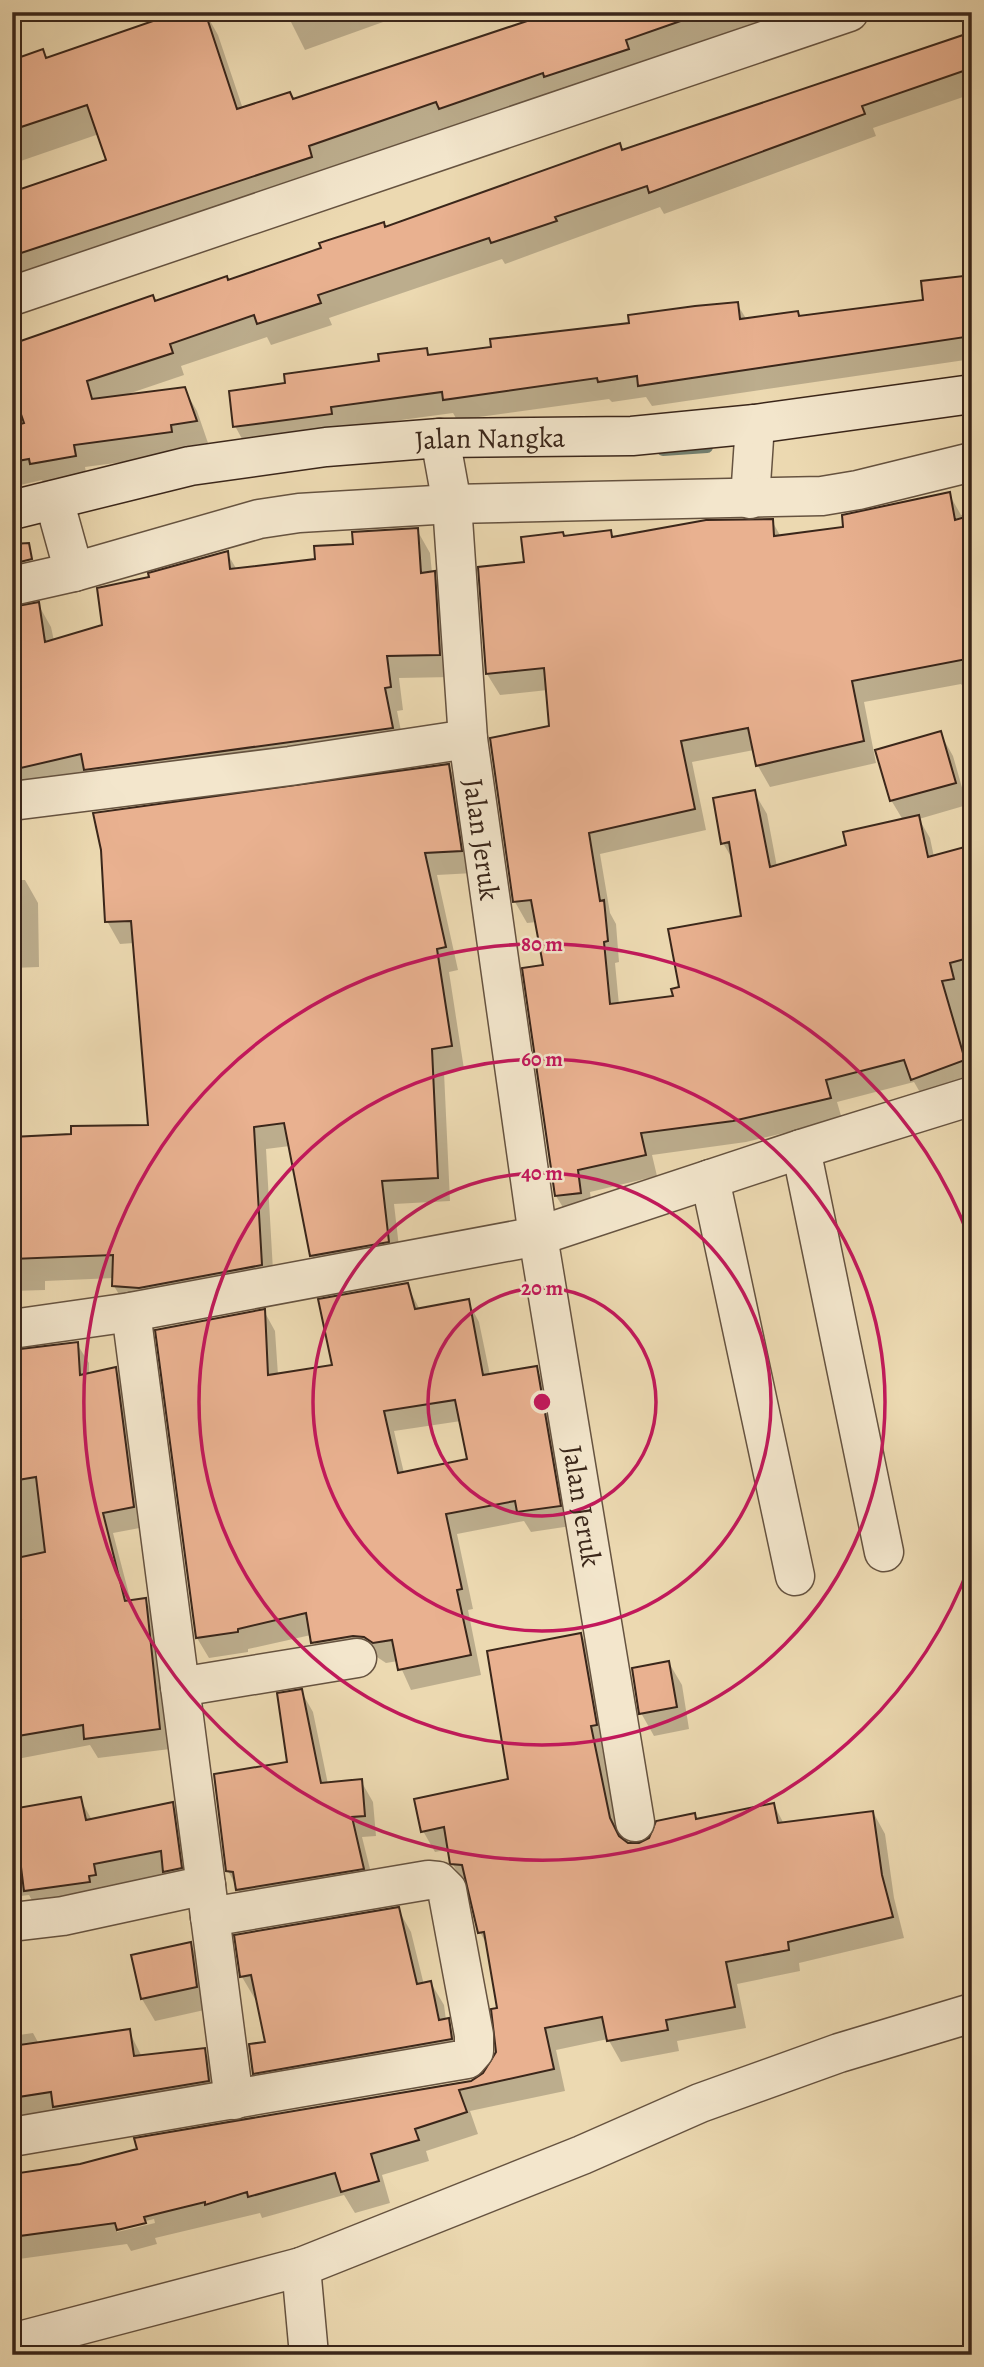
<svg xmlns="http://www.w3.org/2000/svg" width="984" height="2367" font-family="Alegreya,serif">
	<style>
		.shadow { fill: #0003; fill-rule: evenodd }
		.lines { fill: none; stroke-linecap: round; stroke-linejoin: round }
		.stream { stroke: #737f6f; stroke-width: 12 }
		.building { fill: #e9b190; stroke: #3a261a; stroke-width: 2; fill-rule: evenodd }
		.street-casing { stroke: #665340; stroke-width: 41 }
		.secondary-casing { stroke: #3a261a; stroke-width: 41 }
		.street { stroke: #f3e6cc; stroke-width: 38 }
		.secondary { stroke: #f3e6cc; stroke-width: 38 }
		.ring { fill: none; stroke: #c2185b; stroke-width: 3.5 }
		.labels { text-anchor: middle; stroke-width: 5; stroke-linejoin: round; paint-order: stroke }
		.street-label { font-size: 28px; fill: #3a261a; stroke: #f3e6cc }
		.centre { fill: #c2185b; stroke: #f3e6cc; stroke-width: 3.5 }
		.ring-label { font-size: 21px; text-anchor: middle; font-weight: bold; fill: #c2185b; stroke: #f3e6cc; stroke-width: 5; stroke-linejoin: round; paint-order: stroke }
	</style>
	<rect width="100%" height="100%" fill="#ecd9b1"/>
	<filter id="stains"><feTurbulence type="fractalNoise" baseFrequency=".00286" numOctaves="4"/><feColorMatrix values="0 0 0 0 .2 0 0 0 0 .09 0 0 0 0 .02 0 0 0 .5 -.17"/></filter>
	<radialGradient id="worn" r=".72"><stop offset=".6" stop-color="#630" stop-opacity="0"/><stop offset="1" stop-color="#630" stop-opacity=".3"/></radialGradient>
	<path class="shadow" d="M205,12L218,35L243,109L293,101L561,12H841L12,290V194L108,161L99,134L12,164V62L47,60Z
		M286,12H411L305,50Z
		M972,33V100L969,95L873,128L876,136L664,214L660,207L505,264L502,259L329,318L332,325L271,345L267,337L181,366L184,375L125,395L184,389L197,411L208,443L182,447L183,454L85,467L87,478L45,486L42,480L12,487V345L228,281Z
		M972,276V359L652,406L646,397L612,402L609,399L457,420L453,413L342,428L247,448L235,426L287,385L426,350L430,357L737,304L747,320L800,318L925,302Z
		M949,494L961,515L972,513V698L961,684L864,702L876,763L770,787L758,766L754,750L692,762L706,830L600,854L610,913L616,924L619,962L615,963L619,1005L675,998L743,917L734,862L723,843L754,792L767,814L777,867L848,846L903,820L891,800L940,733L953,756L967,805L919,819L930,838L934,857L972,850V1083L925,1101L914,1082L837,1102L842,1119L746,1142L652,1155L657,1176L590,1192L593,1214L569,1217L556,1196L545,967L537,922L527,923L515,902L492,739L551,728L548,690L500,695L487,674L480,568L526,563L565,538L610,532L614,539L772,521L781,537L845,529Z
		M417,530L430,553L432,573L447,596L452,677L399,678L403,710L397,711L405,751L12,802V608L38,604L51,627L54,641L103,626L151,578L227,553L237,570L317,561L355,545Z
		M448,766L462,789L474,873L437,875L458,970L449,972L464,1069L444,1072L450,1201L394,1204L401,1264L325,1278L312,1256L290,1146L266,1149L274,1288L127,1308L114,1286V1278L45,1281V1290L12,1291V1138L73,1136L150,1127L134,943L120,944L107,921Z
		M12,840L21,880H25L38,903L39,967L12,968Z
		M407,1285L420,1310L468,1301L479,1322L490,1375L536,1368L548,1388L571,1526L531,1532L524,1521L457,1534L473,1609L468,1610L481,1675L411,1690L398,1661L386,1663L377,1657L366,1656L324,1663L311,1635L248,1649V1652L209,1658L197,1638L264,1311L275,1331L278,1375L334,1367ZM461,1421L469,1460L404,1473L394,1431Z
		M77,1344L89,1363V1375L115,1369L127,1389L145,1527L113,1533L131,1602L145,1600L157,1619L170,1749L98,1758L90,1745L12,1760V1622L23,1621L12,1560V1351Z
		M581,1634L593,1656L608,1746L602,1747L621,1840L638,1845L694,1815L697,1821L774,1805L784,1824L873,1812L885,1834L894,1898L904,1938L799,1963L800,1971L737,1984L746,2028L677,2041L679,2051L621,2062L608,2039L556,2050L565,2091L470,2111L478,2134L426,2151L429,2161L382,2175L390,2203L355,2213L344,2195L262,2218L260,2213L155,2238L157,2244L131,2251L127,2244L12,2260V2175L226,2145L471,2082L492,2066L498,2051L499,2009L488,1947L480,1932L468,1885H465L452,1863L450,1849L435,1852L423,1831L510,1780ZM154,2219L155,2223L117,2232V2228Z
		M669,1663L682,1685L689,1729L654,1736L641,1713Z
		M301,1691L313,1712L328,1784L361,1781L373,1802L376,1836L362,1837L375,1889L250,1911L228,1871L289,1763Z
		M80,1799L92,1820L172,1804L185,1826L193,1890L167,1875L106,1886L108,1897L39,1913L29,1895L12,1897V1811Z
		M398,1909L411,1932L424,1985L431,1983L444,2005L446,2020L461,2042L267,2095L254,2073L267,2043L258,1998L255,1999L242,1977Z
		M190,1944L203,1966L209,2009L155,2021L142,1999Z
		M129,2031L142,2057L204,2050L217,2072L221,2103L12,2121V2036L33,2033L39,2044Z"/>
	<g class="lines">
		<path class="stream" d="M663,450L707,447"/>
	</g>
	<path class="building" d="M179,12H205L237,109L290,92L293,99L554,12H691L692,17L626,40L629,49L544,77L543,73L439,109L436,102L309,146L312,157L12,256V192L106,160L87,105L12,130V60L43,49L46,58Z
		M972,32V68L862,106L865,114L649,193L647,186L555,217L557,221L491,243L489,238L318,295L321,303L257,324L254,315L170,344L173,353L87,381L92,399L185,387L197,421L171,425L172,432L74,445L76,456L30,464L29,459L12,462V426L24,423L12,388V344L153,295L155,301L227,276L228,280L321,248L319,243L384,222L385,227L620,143L622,150Z
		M972,275V336L638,386L637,376L598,382L597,378L443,400L442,392L331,407L332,414L233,427L229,391L285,383L284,374L379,361L378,354L427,348L428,355L491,347L490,339L629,323L628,315L695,306L738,302L740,319L798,311L799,316L923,300L921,281Z
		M950,492L955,520L972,515V658L852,681L864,741L756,766L748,728L681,741L695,809L589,833L600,901L604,900L608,941L604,942L610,1004L673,996L671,989L679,987L668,929L741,916L729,842L721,844L713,798L755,790L770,867L846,845L843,832L919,815L928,857L972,845V957L950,963L954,979L942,981L965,1060L911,1080L904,1060L826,1080L831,1098L733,1121L641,1133L646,1155L578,1170L581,1193L555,1196L522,968L543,965L531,900L513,902L490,738L549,726L544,668L486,674L478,567L524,562L521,537L563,532L564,536L611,530L612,537L706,520L773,519L774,536L843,527L842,515Z
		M418,528L421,573L435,571L440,655L387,656L391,687L385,688L393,728L84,770L81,754L12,770V607L39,602L45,642L102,625L97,588L149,577L148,573L228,551L230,569L315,559L314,546L353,544L352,532Z
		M29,543L32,559L12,564V544Z
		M941,731L956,783L890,801L875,750Z
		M449,764L462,851L425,853L446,947L437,949L452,1046L432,1049L438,1178L382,1181L389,1242L310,1256L284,1123L254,1127L262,1265L139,1288L112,1286L113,1255L12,1259V1137L71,1134V1126L148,1125L131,921L105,922L101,850L93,813Z
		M408,1283L415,1309L469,1299L483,1375L537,1366L561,1506L517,1512L515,1501L446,1514L462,1589L457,1590L471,1655L398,1670L392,1640L373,1643L364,1637L353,1636L311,1643L306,1613L238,1629V1632L196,1638L155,1330L265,1309L268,1375L332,1365L318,1299ZM455,1400L467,1459L398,1473L384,1411Z
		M78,1342L80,1375L116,1367L134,1507L103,1513L125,1601L146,1598L160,1729L84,1739L83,1725L12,1737V1621L21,1619L12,1559L45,1552L36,1477L12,1481V1350Z
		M581,1633L597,1725L591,1726L610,1818L619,1836L628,1843H639L649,1838L656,1821L695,1813L696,1819L774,1803L778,1823L873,1811L882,1875L893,1917L788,1942L789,1950L726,1962L735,2007L666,2020L668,2030L607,2041L602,2017L545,2028L554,2069L459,2090L467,2112L415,2129L419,2140L371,2154L379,2181L341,2192L335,2173L248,2197L247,2192L205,2205V2202L144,2217L146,2223L117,2230L115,2223L12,2237V2174L80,2164L137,2149L134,2138L471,2081L483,2073L496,2052L491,2009L497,2008L484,1932L478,1933L462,1865L450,1864L444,1827L421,1832L414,1799L508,1779L487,1651Z
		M669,1661L677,1707L639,1714L632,1668Z
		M302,1689L321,1783L362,1779L365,1816L352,1817L364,1869L236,1890L233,1872L226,1871L214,1774L287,1762L277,1693Z
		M81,1797L86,1820L173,1802L182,1868L163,1872L161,1851L94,1864L96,1875L89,1876L90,1882L24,1891L21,1867L12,1869V1809Z
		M399,1907L417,1984L431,1981L439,2020L449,2018L452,2039L253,2074L249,2044L265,2042L251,1975L240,1977L234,1935Z
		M191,1942L197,1987L141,1999L131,1955Z
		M130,2029L134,2056L205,2048L209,2081L53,2107L51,2092L12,2098V2046Z"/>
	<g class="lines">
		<defs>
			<g id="street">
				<path d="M12,296L849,12"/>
				<path id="s1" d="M440,438L452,504L468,739L538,1236L635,1822"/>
				<path d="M750,499L755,424"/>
				<path d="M54,500L74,572"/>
				<path d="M12,586L74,572L259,519L299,513L452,504L822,496L858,490L972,462"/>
				<path d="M12,801L290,766L468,739"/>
				<path d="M801,1149L884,1552"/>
				<path d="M710,1179L795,1576"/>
				<path d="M131,1312L234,2100"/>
				<path d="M12,1329L131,1312L538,1236L801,1149L972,1096"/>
				<path d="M180,1687L357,1658"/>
				<path d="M12,1922L63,1916L206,1885"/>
				<path d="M12,2137L467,2059L474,2051V2035L447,1890L438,1881L428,1880L210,1917"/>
				<path d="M301,2267L309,2355"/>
				<path d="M12,2343L301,2267L582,2155L700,2103L839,2053L972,2013"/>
			</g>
			<g id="secondary">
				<path id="s2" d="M12,510L190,466L326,447L440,438L632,436L755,424L972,394"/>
			</g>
		</defs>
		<use href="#street" class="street-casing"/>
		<use href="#secondary" class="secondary-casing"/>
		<use href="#street" class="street"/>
		<use href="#secondary" class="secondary"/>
	</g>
	<g class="ring">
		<circle cx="542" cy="1402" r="114"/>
		<circle cx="542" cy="1402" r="229"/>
		<circle cx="542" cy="1402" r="343"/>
		<path d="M971 1562A458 458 0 1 1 971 1242"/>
	</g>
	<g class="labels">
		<g class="street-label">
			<text dy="10" stroke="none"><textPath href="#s2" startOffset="485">Jalan Nangka</textPath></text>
			<text dy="10" stroke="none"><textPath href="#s1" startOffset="404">Jalan Jeruk</textPath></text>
			<text dy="10" stroke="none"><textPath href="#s1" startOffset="1078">Jalan Jeruk</textPath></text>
		</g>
	</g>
	<circle cx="542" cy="1402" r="10" class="centre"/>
	<g class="ring-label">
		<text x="542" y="951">80 m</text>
		<text x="542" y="1066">60 m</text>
		<text x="542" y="1180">40 m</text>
		<text x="542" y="1295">20 m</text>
	</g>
	<rect width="984" height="2367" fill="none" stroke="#ecd9b1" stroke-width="42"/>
	<rect x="14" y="14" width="956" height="2339" fill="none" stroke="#3a261a" stroke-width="3.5"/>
	<rect x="21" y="21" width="942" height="2325" fill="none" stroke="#3a261a" stroke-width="2"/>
	<rect width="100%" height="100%" filter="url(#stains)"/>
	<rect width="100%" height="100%" fill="url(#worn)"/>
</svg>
